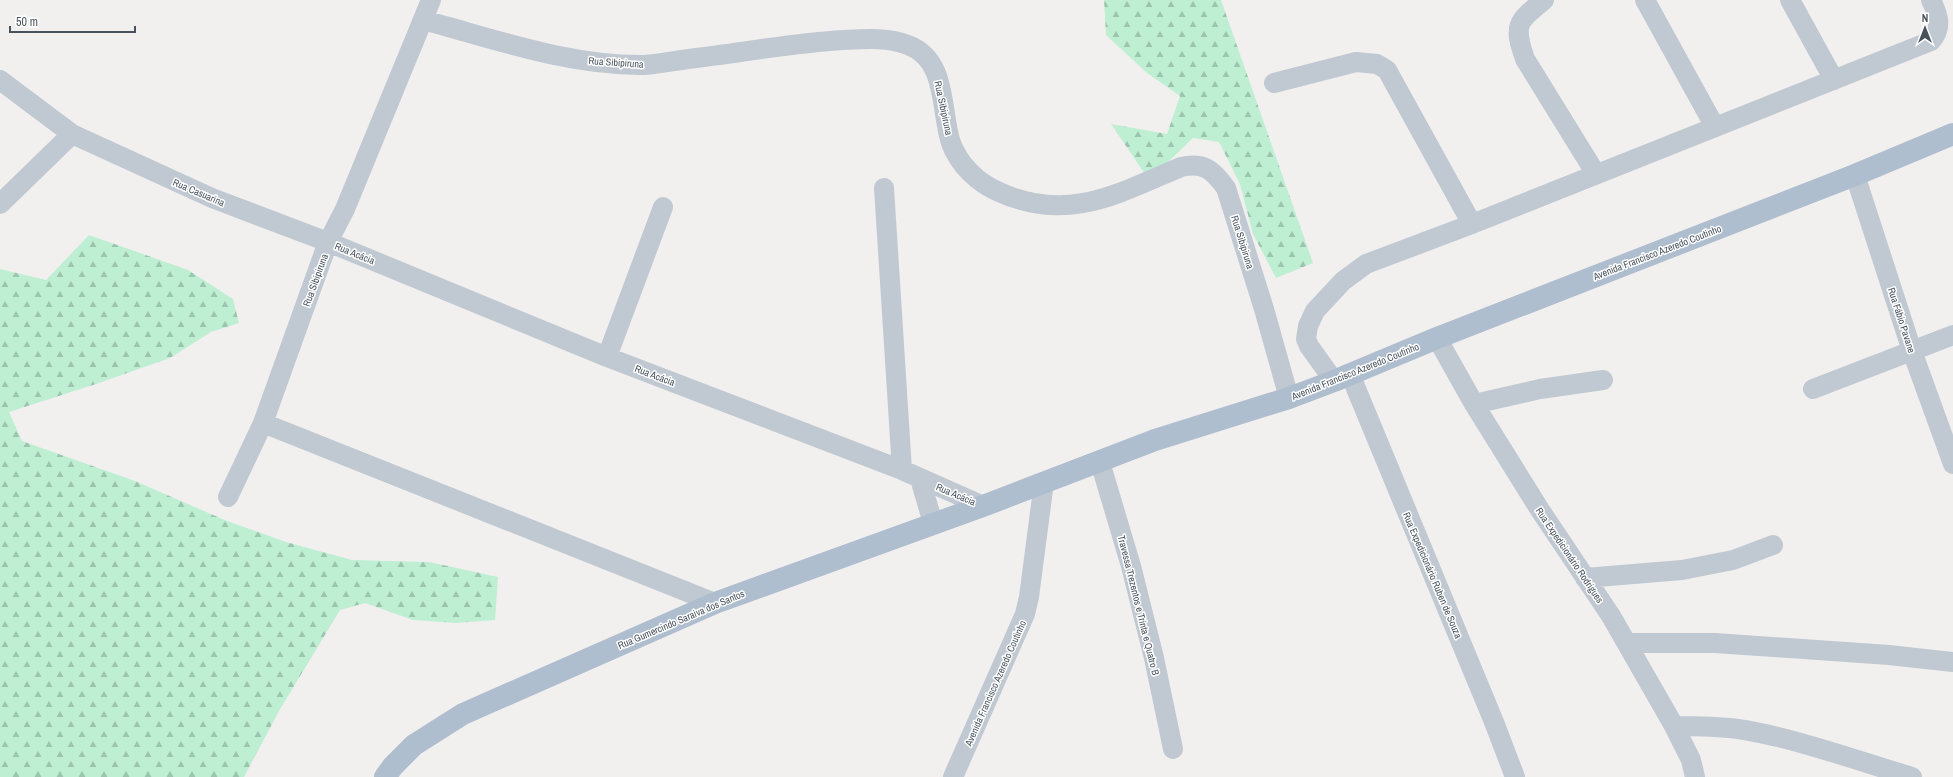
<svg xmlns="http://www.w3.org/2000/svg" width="1953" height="777" font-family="'Archivo Narrow',sans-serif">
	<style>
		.forest { fill: url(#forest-firs) }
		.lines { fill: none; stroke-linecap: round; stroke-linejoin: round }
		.minor { stroke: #c0c9d1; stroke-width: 20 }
		.major { stroke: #afbece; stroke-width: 22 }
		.labels { text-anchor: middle; stroke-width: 3; stroke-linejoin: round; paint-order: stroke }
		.street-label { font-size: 10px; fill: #47525d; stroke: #fff }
	</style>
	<defs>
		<pattern id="forest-firs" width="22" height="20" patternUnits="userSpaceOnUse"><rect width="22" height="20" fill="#beefd3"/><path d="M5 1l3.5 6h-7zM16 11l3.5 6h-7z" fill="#9cc4ae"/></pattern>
	</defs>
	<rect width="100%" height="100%" fill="#f2efef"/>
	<path class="forest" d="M1104,0H1221L1313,263L1276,278L1253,234L1240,184L1219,142L1193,138L1162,168L1145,174L1111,124L1167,134L1180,96L1147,73L1106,35Z
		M89,235L188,270L233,299L239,323L211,332L170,358L96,384L9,412L22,441L135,481L227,521L286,542L352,560L429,562L498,577L495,620L456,623L413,620L365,603L340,610L279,711L244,777H0V269L46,280Z"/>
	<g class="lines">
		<path class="minor" d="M1544,0C1517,22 1513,25 1525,59L1596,174
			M1645,0L1715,127
			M1790,0L1834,80
			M423,20C495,39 569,66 644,65C661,64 679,60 696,58C745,52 794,43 843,40C864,39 888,37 908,45C948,60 940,110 951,143C959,165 978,183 999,192C1068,223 1117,194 1181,167C1204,162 1213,170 1226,188L1264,309L1289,398
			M0,80L72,134L212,198L328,242L607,357L902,470L983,506
			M1274,83L1356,62L1377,64L1387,70L1472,224
			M1855,175L1912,351L1953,464
			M884,188L902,470
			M0,204L72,134
			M1437,338L1474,404L1540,510L1611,616L1674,726L1691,760L1695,777
			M607,357L663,207
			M1350,374L1494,722L1515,777
			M1334,381L1309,346L1306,339L1308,326L1315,311L1343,281L1366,264L1472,224L1931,41C1943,28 1938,14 1931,0
			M1813,389L1953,335
			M1474,404L1540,389L1603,380
			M263,423L715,603
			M1100,462L1131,566L1154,658L1173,749
			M920,479L933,523
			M228,497L263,423L328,242L345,209L431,0
			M1585,578L1682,570L1733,560L1773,545
			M1627,643H1715L1889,655L1953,662
			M1674,726C1695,726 1716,726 1738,729C1796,738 1855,760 1912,777
			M953,777L1025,614L1029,597L1044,482"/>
		<path class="major" d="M385,777L393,766L414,745L463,714L715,603L983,506L1155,440L1289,398L1334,381L1437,338L1855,175L1953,134"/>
	</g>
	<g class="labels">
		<g class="street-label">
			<text transform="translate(616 62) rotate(4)" y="4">Rua Sibipiruna</text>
			<text transform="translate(944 108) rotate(78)" y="4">Rua Sibipiruna</text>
			<text transform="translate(199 192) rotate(23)" y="4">Rua Casuarina</text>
			<text transform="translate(1243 242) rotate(73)" y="4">Rua Sibipiruna</text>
			<text transform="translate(1657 252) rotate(-21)" y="4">Avenida Francisco Azeredo Coutinho</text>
			<text transform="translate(355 253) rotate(22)" y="4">Rua Acácia</text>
			<text transform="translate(315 280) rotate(-70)" y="4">Rua Sibipiruna</text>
			<text transform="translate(1902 320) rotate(72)" y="4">Rua Fábio Pavane</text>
			<text transform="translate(1355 371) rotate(-22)" y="4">Avenida Francisco Azeredo Coutinho</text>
			<text transform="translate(655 375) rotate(21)" y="4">Rua Acácia</text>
			<text transform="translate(956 494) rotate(23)" y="4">Rua Acácia</text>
			<text transform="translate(1570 555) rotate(56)" y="4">Rua Expedicionário Rodrigues</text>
			<text transform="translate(1433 575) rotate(67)" y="4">Rua Expedicionário Ruben de Souza</text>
			<text transform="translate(1139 605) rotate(76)" y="4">Travessa Trezentos e Trinta e Quatro B</text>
			<text transform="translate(681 619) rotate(-23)" y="4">Rua Gumercindo Saraiva dos Santos</text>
			<text transform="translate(995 683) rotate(-66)" y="4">Avenida Francisco Azeredo Coutinho</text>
		</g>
	</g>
	<g transform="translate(1925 28)" stroke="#ffffff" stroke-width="3" paint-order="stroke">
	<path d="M0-3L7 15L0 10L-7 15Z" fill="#47525d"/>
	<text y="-6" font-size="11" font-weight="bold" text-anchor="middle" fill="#47525d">N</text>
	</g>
	<path d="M10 26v6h125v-6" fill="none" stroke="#47525d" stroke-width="2"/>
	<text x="16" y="26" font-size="12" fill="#47525d" stroke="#ffffff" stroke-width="3" paint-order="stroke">50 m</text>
</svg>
